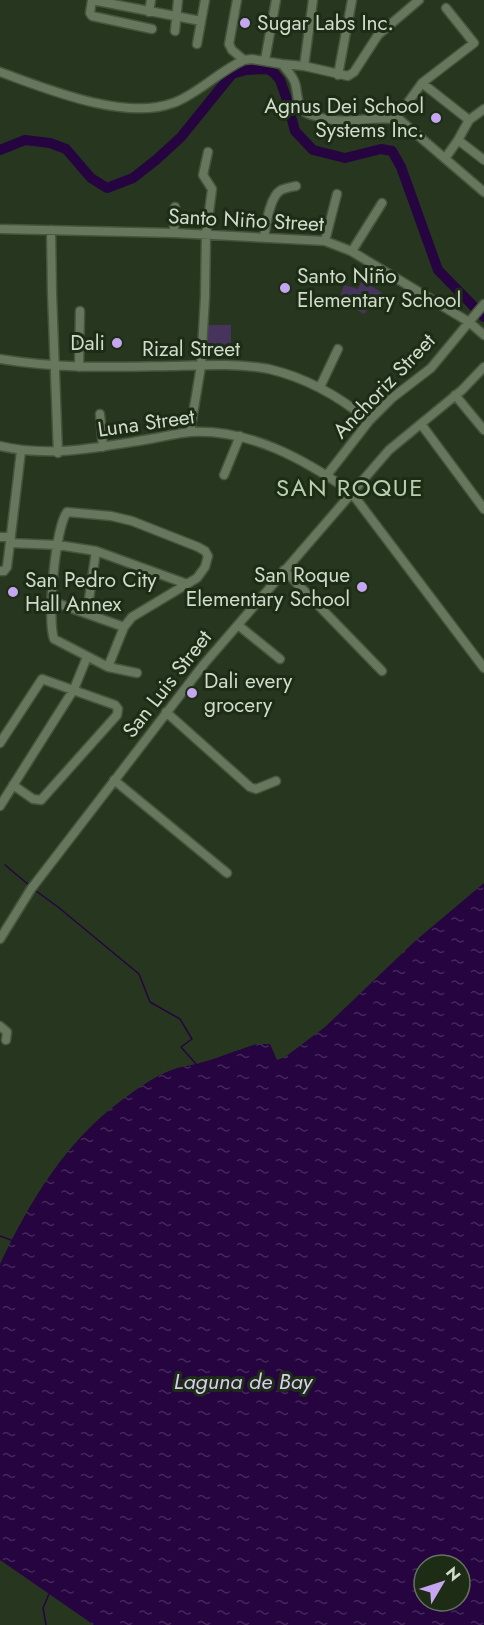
<svg xmlns="http://www.w3.org/2000/svg" width="484" height="1625" font-family="Jost,sans-serif">
	<style>
		.green { fill: #46345c }
		.water { fill: url(#water-ripples); fill-rule: evenodd }
		.lines { fill: none; stroke-linecap: round; stroke-linejoin: round }
		.stream { stroke: #250440; stroke-width: 1.5 }
		.river { stroke: #250440; stroke-width: 10 }
		.minor-casing { stroke: #46533e; stroke-width: 11 }
		.minor { stroke: #66775d; stroke-width: 8 }
		.poi-dot { fill: #c6a6f0; stroke: #1d2d15; stroke-width: 2 }
		.labels { text-anchor: middle; stroke-width: 6; stroke-linejoin: round; paint-order: stroke }
		.poi-label { font-size: 21px; fill: #d1dbcc; stroke: #1d2d15; text-anchor: start }
		.street-label { font-size: 21px; fill: #d1dbcc; stroke: #1d2d15 }
		.water-label { font-size: 22px; font-style: italic; fill: #dacbf1; stroke: #1d2d15 }
		.quarter-label { font-size: 24px; letter-spacing: 1.5px; fill: #b9cdaf; stroke: #1d2d15 }
	</style>
	<defs>
		<pattern id="water-ripples" width="26" height="14" patternUnits="userSpaceOnUse" patternTransform="scale(1.5)"><rect width="26" height="14" fill="#250440"/><path d="M2 4q2-2 4 0t4 0M15 11q2-2 4 0t4 0" fill="none" stroke="#44285a"/></pattern>
	</defs>
	<rect width="100%" height="100%" fill="#27371f"/>
	<path class="green" d="M362,280L382,293L364,314L339,300L344,285L358,289Z
		M205,325H231V347L204,346Z"/>
	<path class="water" d="M484,883V1625H94L0,1560V1264C30,1201 65,1142 122,1100C137,1089 152,1078 169,1071C178,1067 187,1066 196,1064C216,1059 237,1050 257,1044H270L277,1060L285,1057L325,1027L414,942ZM424,1565H460V1601H424Z"/>
	<g class="lines">
		<path class="stream" d="M5,865L29,885
			M36,891L58,907L139,974L150,1002L180,1019L192,1039L181,1047L196,1064
			M0,1236L11,1240
			M46,1625L43,1608L49,1594"/>
		<path class="river" d="M0,150L25,140L50,143L66,149L91,178L107,188L133,178L156,160L181,137L232,74L246,70L267,69L274,73L280,80L286,97L295,131L313,150L345,158L381,149L392,151L401,167L438,270L484,317"/>
		<defs>
			<path id="minor" d="M237,0L229,44L232,50L244,60
				M446,8L474,43L422,83L469,120
				M149,12L151,0
				M152,29L92,16L90,13L92,0L201,21
				M175,31L178,0
				M197,44L205,0
				M265,60L276,0
				M282,64L304,66L348,76L354,72L378,35L419,0
				M304,66L313,0
				M0,72C47,89 124,121 173,103C198,94 219,71 244,60L252,59L282,64C287,70 293,76 295,83C298,92 296,103 303,110C306,114 311,115 316,116C346,127 373,114 400,120L484,192
				M338,75L352,0
				M396,119L422,83
				M458,140L484,160
				M446,157L458,140L469,120L484,109
				M0,229L174,233L325,241L351,251L469,322L484,335
				M51,230L52,293L58,453
				M174,233L175,207
				M264,238C266,226 269,197 281,190C285,188 291,187 296,186
				M325,241L337,194
				M352,251L382,203
				M0,359C60,369 113,367 173,366C204,365 238,363 269,369C307,378 339,396 369,421
				M79,367L80,311
				M320,387L338,349
				M455,395L484,430
				M100,414L103,447
				M421,424L484,509
				M190,432L201,366L205,297L206,236L212,189L203,175L208,152
				M0,446C50,458 100,447 150,439C163,437 177,433 191,432C250,429 304,459 351,492L484,668
				M224,475L240,436
				M327,475L369,421L392,398L431,368L484,304
				M0,537H11
				M10,543L21,451
				M284,570L382,671
				M0,571H4L7,567L10,543L58,545L96,551L187,584
				M51,601L124,627
				M87,613L96,551
				M238,625L280,659
				M108,667L124,627L132,617L197,578L205,567L208,556L205,551L198,547L132,521L111,516L67,512C55,529 47,619 54,639L108,667L137,673
				M166,712L250,787L256,789L276,781
				M0,743L42,679L115,705L118,709L117,715L41,800L33,799L13,785
				M114,780L227,873
				M0,806L74,689L87,657
				M0,939L31,889L204,664L389,450L462,390L484,367
				M0,1026L7,1032L6,1040"/>
		</defs>
		<use href="#minor" class="minor-casing"/>
		<use href="#minor" class="minor"/>
	</g>
	<g class="poi-dot">
		<circle cx="245" cy="23" r="6"/>
		<circle cx="436" cy="118" r="6"/>
		<circle cx="285" cy="288" r="6"/>
		<circle cx="117" cy="343" r="6"/>
		<circle cx="362" cy="587" r="6"/>
		<circle cx="13" cy="592" r="6"/>
		<circle cx="192" cy="693" r="6"/>
	</g>
	<g class="labels">
		<g class="poi-label">
			<text x="257" y="30">Sugar Labs Inc.</text>
			<text x="424" y="113" text-anchor="end">Agnus Dei School<tspan x="424" dy="24">Systems Inc.</tspan></text>
			<text x="297" y="283">Santo Niño<tspan x="297" dy="24">Elementary School</tspan></text>
			<text x="105" y="350" text-anchor="end">Dali</text>
			<text x="350" y="582" text-anchor="end">San Roque<tspan x="350" dy="24">Elementary School</tspan></text>
			<text x="25" y="587">San Pedro City<tspan x="25" dy="24">Hall Annex</tspan></text>
			<text x="204" y="688">Dali every<tspan x="204" dy="24">grocery</tspan></text>
		</g>
		<g class="street-label">
			<text transform="translate(246 220) rotate(3)" y="7">Santo Niño Street</text>
			<text x="191" y="356">Rizal Street</text>
			<text transform="translate(384 386) rotate(-46)" y="7">Anchoriz Street</text>
			<text transform="translate(146 423) rotate(-8)" y="7">Luna Street</text>
			<text transform="translate(167 684) rotate(-52)" y="7">San Luis Street</text>
		</g>
		<g class="water-label">
			<text x="243" y="1389">Laguna de Bay</text>
		</g>
		<g class="quarter-label">
			<text x="350" y="496">SAN ROQUE</text>
		</g>
	</g>
	<g transform="translate(442 1583) rotate(51)"><circle r="28" fill="#1d2d15" stroke="#65735e" stroke-width="1.5"/>
	<path d="M0-4.5L10 22L0 15L-10 22Z" fill="#c6a6f0"/>
	<text y="-9" font-size="16" font-weight="bold" text-anchor="middle" fill="#d1dbcc">N</text>
	</g>
</svg>
